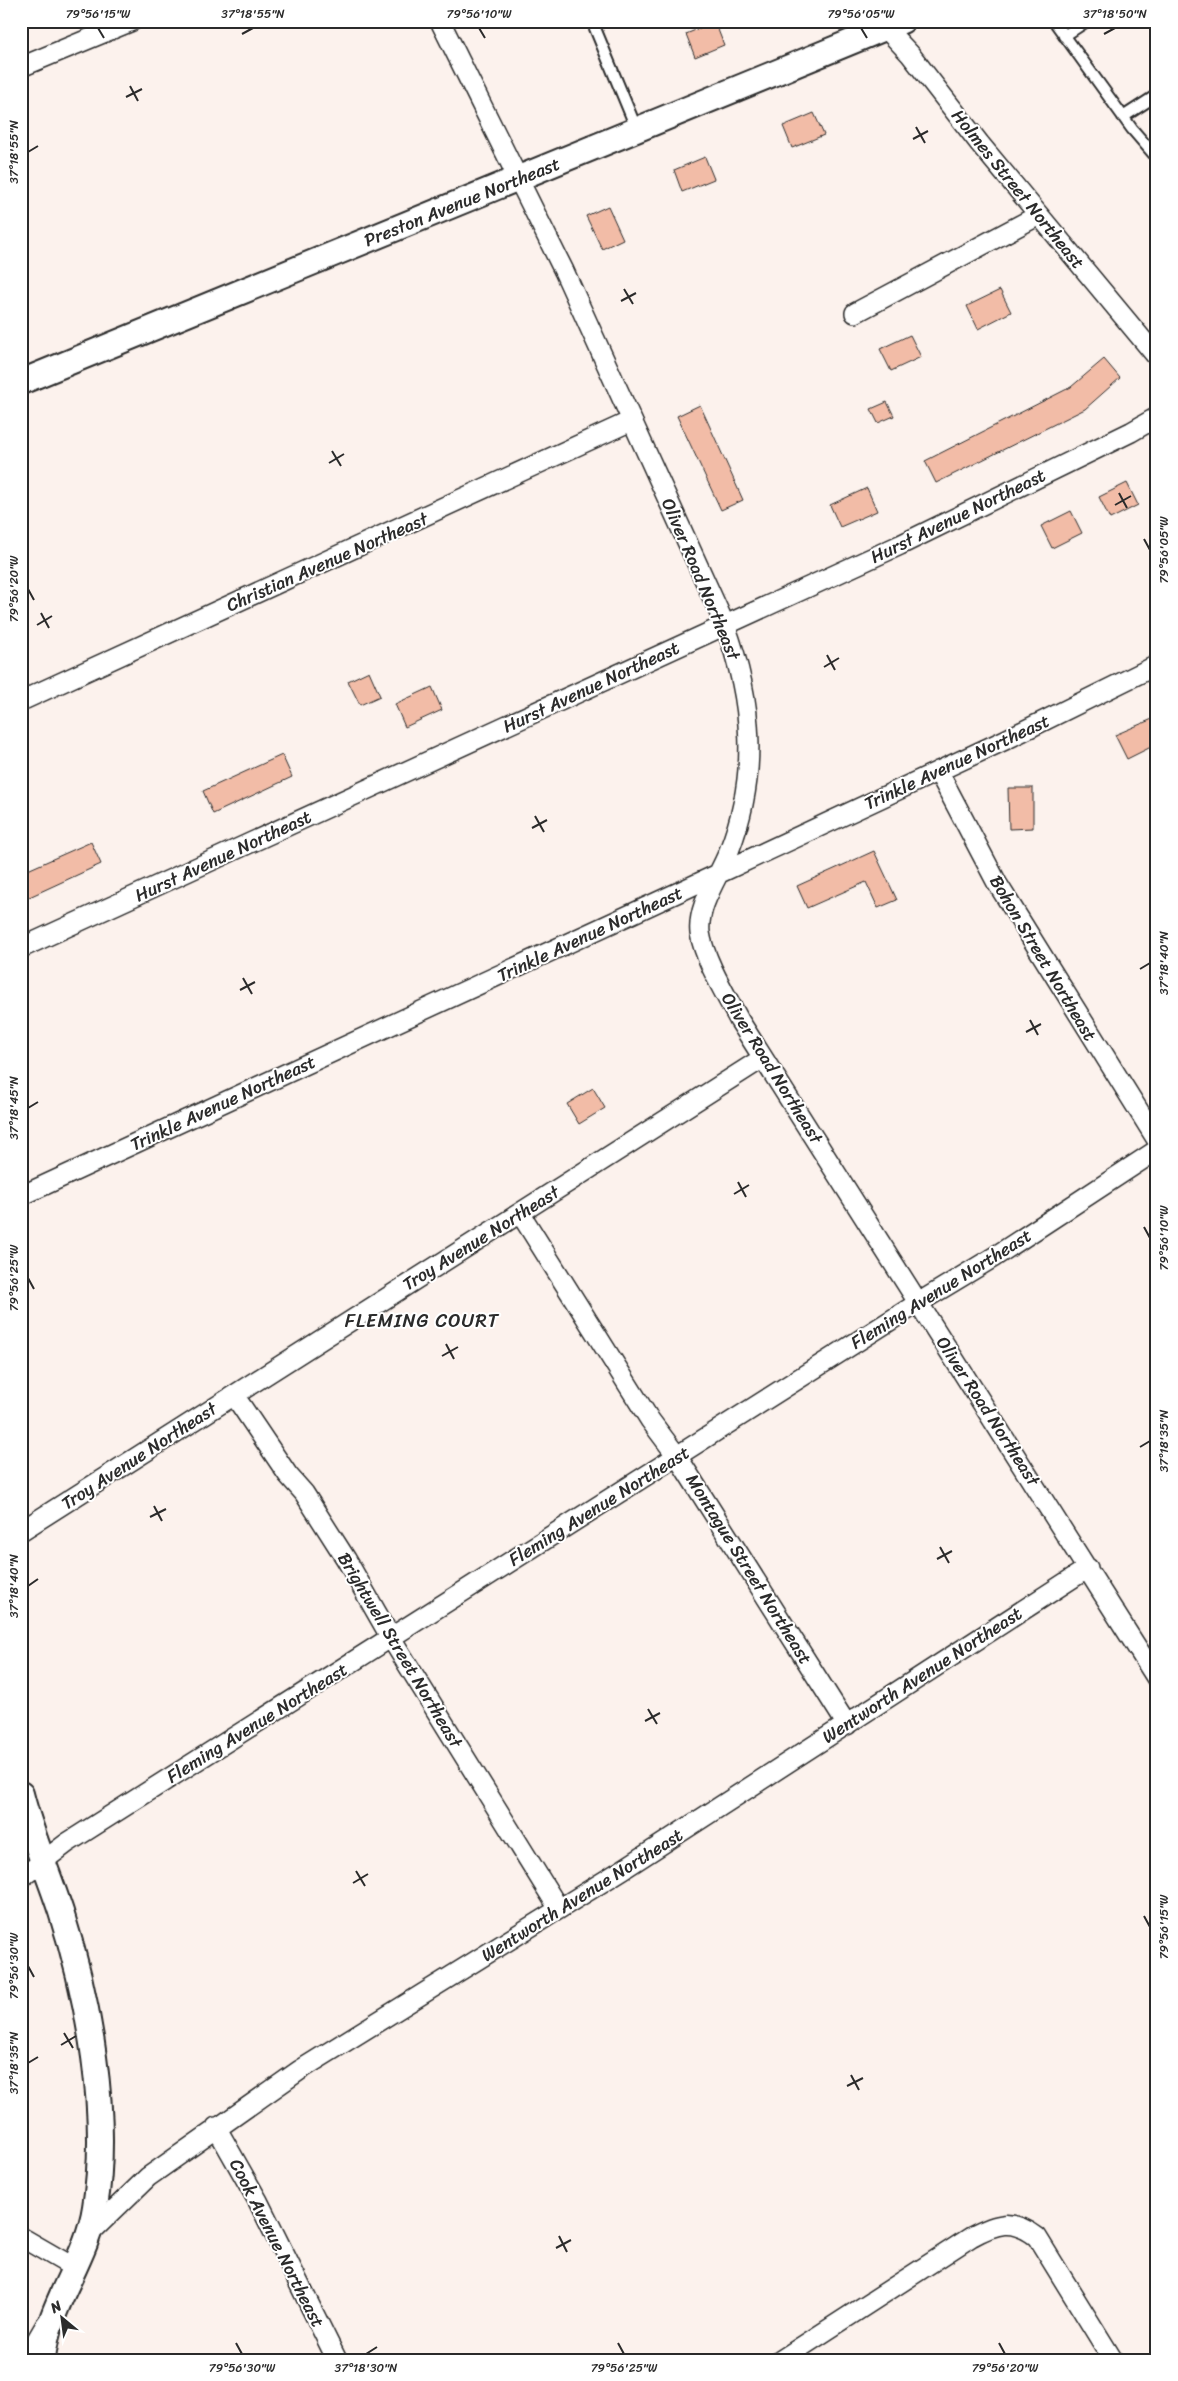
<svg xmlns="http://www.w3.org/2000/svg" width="1178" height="2381" font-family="Sriracha,sans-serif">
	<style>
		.building { fill: #f2bca7; stroke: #2b2b2b }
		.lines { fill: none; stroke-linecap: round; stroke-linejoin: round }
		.service-casing { stroke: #2b2b2b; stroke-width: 14 }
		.minor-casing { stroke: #2b2b2b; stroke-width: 22 }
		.tertiary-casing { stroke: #2b2b2b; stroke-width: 28 }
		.service { stroke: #fff; stroke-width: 10 }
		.minor { stroke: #fff; stroke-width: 19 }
		.tertiary { stroke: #fff; stroke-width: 24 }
		.ticks { fill: none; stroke: #2b2b2b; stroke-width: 2 }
		.labels { text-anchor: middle; stroke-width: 4; stroke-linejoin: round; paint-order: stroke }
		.street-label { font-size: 18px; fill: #2b2b2b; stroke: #fff }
		.neighbourhood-label { font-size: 19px; letter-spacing: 1px; fill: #2b2b2b; stroke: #fff }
		.neatline { fill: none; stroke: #2b2b2b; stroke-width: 2 }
		.ticks-label { font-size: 12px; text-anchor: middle; fill: #2b2b2b }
	</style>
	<rect width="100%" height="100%" fill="#fcf2ed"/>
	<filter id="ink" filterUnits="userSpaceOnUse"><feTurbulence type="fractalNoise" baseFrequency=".02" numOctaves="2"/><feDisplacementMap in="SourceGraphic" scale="10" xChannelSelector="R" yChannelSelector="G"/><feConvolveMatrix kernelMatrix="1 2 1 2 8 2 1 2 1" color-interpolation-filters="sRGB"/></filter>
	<g filter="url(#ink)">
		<path class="building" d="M715,22L724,45L695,57L686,34Z
			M814,113L824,135L792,148L783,126Z
			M705,157L714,179L682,192L674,170Z
			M608,206L623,239L602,249L586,216Z
			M1000,290L1011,312L978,329L967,306Z
			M910,335L921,357L891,371L880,349Z
			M1104,359L1120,378L1085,409L936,483L925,461L1071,387Z
			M887,402L894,416L878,423L871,409Z
			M700,405L743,500L721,510L677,416Z
			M1127,483L1138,505L1110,519L1099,497Z
			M867,488L877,511L840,527L830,505Z
			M1071,511L1082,533L1052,548L1041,526Z
			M369,671L380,696L360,705L348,681Z
			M432,687L442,710L405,727L395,704Z
			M1157,717V744L1127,759L1115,735Z
			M282,755L292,777L213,814L203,791Z
			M1008,788H1033V828L1009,829Z
			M91,842L101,864L25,899L21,890V873Z
			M874,851L897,900L878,908L866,882L807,908L797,886Z
			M593,1088L605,1108L579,1124L567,1104Z"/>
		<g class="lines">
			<defs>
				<path id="service" d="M592,21L637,130
					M1054,21L1132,129L1157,158
					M1064,36L1087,21
					M1123,117L1157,95"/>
				<path id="minor" d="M440,21L564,271L725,625C753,701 759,774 729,851C719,877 697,905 700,933C704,959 727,997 739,1020L1157,1679
					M879,21L910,54L980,144L1157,357
					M21,67L132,21
					M855,313L1039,215
					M21,701L631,421
					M938,771L997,883L1157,1140
					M21,948L900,545L1131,432L1157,417
					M21,1196L720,873L1005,740L1157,665
					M520,1213L650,1420L677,1456L847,1725
					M234,1395L288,1475L304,1493L346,1559L391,1638L559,1909
					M21,1531L763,1058
					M21,1878L67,1843L918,1303L994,1257L1157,1150
					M216,2127L258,2201L337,2360
					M88,2235L148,2177L300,2070L622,1870L1088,1568
					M21,2237L73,2267
					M25,2360L46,2324
					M781,2360L971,2237C997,2223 1012,2218 1037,2237L1113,2360"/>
				<path id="tertiary" d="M21,382L902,21
					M21,1794C31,1834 48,1872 61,1912C89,2000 110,2115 95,2207C87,2261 47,2304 43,2360"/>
			</defs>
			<use href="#service" class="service-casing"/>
			<use href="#minor" class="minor-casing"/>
			<use href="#tertiary" class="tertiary-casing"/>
			<use href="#service" class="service"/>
			<use href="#minor" class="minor"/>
			<use href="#tertiary" class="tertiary"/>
		</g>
	</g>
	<path class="ticks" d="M98,28L104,38M479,28L485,38M861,28L867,38M242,34L253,28M1104,34L1115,28M130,86L138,101M126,97L142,89M916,127L925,143M913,139L928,131M28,152L38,146M624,289L633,304M621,301L636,293M332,451L341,466M329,463L344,454M1119,493L1127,508M1115,505L1131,496M1144,539L1150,550M28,589L34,600M41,613L49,628M37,625L52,616M827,655L835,670M824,667L839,658M535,816L544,832M532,828L547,820M1140,969L1150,963M243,978L252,994M240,990L255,982M1030,1020L1038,1035M1026,1032L1041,1024M28,1108L38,1102M738,1182L746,1197M734,1194L749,1185M1144,1227L1150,1238M28,1278L34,1289M446,1344L454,1359M442,1356L458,1347M1140,1447L1150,1441M154,1506L162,1521M150,1517L166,1509M940,1547L949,1563M937,1559L952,1551M28,1586L38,1579M648,1709L657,1724M645,1721L660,1713M356,1871L365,1886M353,1883L368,1874M1144,1916L1150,1927M28,1966L34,1977M64,2033L73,2048M61,2045L76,2036M28,2063L38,2057M851,2075L859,2090M847,2086L863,2078M559,2236L567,2252M556,2248L571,2240M236,2343L242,2354M618,2343L624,2354M999,2343L1005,2354M366,2354L377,2347"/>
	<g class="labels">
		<g class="street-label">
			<text transform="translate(1018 189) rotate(51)" y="6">Holmes Street Northeast</text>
			<text transform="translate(462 202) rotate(-22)" y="6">Preston Avenue Northeast</text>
			<text transform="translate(958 516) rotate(-26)" y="6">Hurst Avenue Northeast</text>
			<text transform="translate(327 562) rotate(-24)" y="6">Christian Avenue Northeast</text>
			<text transform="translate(701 579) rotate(67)" y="6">Oliver Road Northeast</text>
			<text transform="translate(591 687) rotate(-25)" y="6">Hurst Avenue Northeast</text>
			<text transform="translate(957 762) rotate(-25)" y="6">Trinkle Avenue Northeast</text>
			<text transform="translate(223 856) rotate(-25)" y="6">Hurst Avenue Northeast</text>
			<text transform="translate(590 934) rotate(-25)" y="6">Trinkle Avenue Northeast</text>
			<text transform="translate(1043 958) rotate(59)" y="6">Bohon Street Northeast</text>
			<text transform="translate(772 1068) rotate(58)" y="6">Oliver Road Northeast</text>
			<text transform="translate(223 1103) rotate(-25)" y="6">Trinkle Avenue Northeast</text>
			<text transform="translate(481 1238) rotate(-32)" y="6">Troy Avenue Northeast</text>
			<text transform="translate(941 1289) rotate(-32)" y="6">Fleming Avenue Northeast</text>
			<text transform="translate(988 1411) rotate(57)" y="6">Oliver Road Northeast</text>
			<text transform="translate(139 1456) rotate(-33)" y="6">Troy Avenue Northeast</text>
			<text transform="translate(599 1506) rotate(-32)" y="6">Fleming Avenue Northeast</text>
			<text transform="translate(749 1569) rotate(58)" y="6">Montague Street Northeast</text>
			<text transform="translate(400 1650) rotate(59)" y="6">Brightwell Street Northeast</text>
			<text transform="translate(922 1675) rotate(-33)" y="6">Wentworth Avenue Northeast</text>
			<text transform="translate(257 1723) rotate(-32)" y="6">Fleming Avenue Northeast</text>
			<text transform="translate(582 1895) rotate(-32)" y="6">Wentworth Avenue Northeast</text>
			<text transform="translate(277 2243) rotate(63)" y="6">Cook Avenue Northeast</text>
		</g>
		<g class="neighbourhood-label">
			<text x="422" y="1327">FLEMING COURT</text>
		</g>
	</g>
	<rect width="1178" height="2381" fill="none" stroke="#fff" stroke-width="55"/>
	<g transform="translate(62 2318) rotate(331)" stroke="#ffffff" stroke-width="4" paint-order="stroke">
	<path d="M0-4L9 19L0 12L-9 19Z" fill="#2b2b2b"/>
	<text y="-8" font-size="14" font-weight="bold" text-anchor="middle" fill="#2b2b2b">N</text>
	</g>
	<rect x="28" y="28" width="1122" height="2326" class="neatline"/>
	<g class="ticks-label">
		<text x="98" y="18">79°56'15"W</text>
		<text x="253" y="18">37°18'55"N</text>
		<text x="479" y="18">79°56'10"W</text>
		<text x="861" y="18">79°56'05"W</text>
		<text x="1115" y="18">37°18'50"N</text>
		<text transform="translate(14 152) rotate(-90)" y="4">37°18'55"N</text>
		<text transform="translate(1164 550) rotate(-90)" y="4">79°56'05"W</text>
		<text transform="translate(14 589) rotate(-90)" y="4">79°56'20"W</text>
		<text transform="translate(1164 963) rotate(-90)" y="4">37°18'40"N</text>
		<text transform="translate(14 1108) rotate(-90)" y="4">37°18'45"N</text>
		<text transform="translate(1164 1238) rotate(-90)" y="4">79°56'10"W</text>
		<text transform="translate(14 1278) rotate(-90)" y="4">79°56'25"W</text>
		<text transform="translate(1164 1441) rotate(-90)" y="4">37°18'35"N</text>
		<text transform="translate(14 1586) rotate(-90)" y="4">37°18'40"N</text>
		<text transform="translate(1164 1927) rotate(-90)" y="4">79°56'15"W</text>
		<text transform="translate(14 1966) rotate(-90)" y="4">79°56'30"W</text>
		<text transform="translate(14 2063) rotate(-90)" y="4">37°18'35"N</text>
		<text x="242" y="2372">79°56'30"W</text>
		<text x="366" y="2372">37°18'30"N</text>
		<text x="624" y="2372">79°56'25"W</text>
		<text x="1005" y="2372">79°56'20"W</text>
	</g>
</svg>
